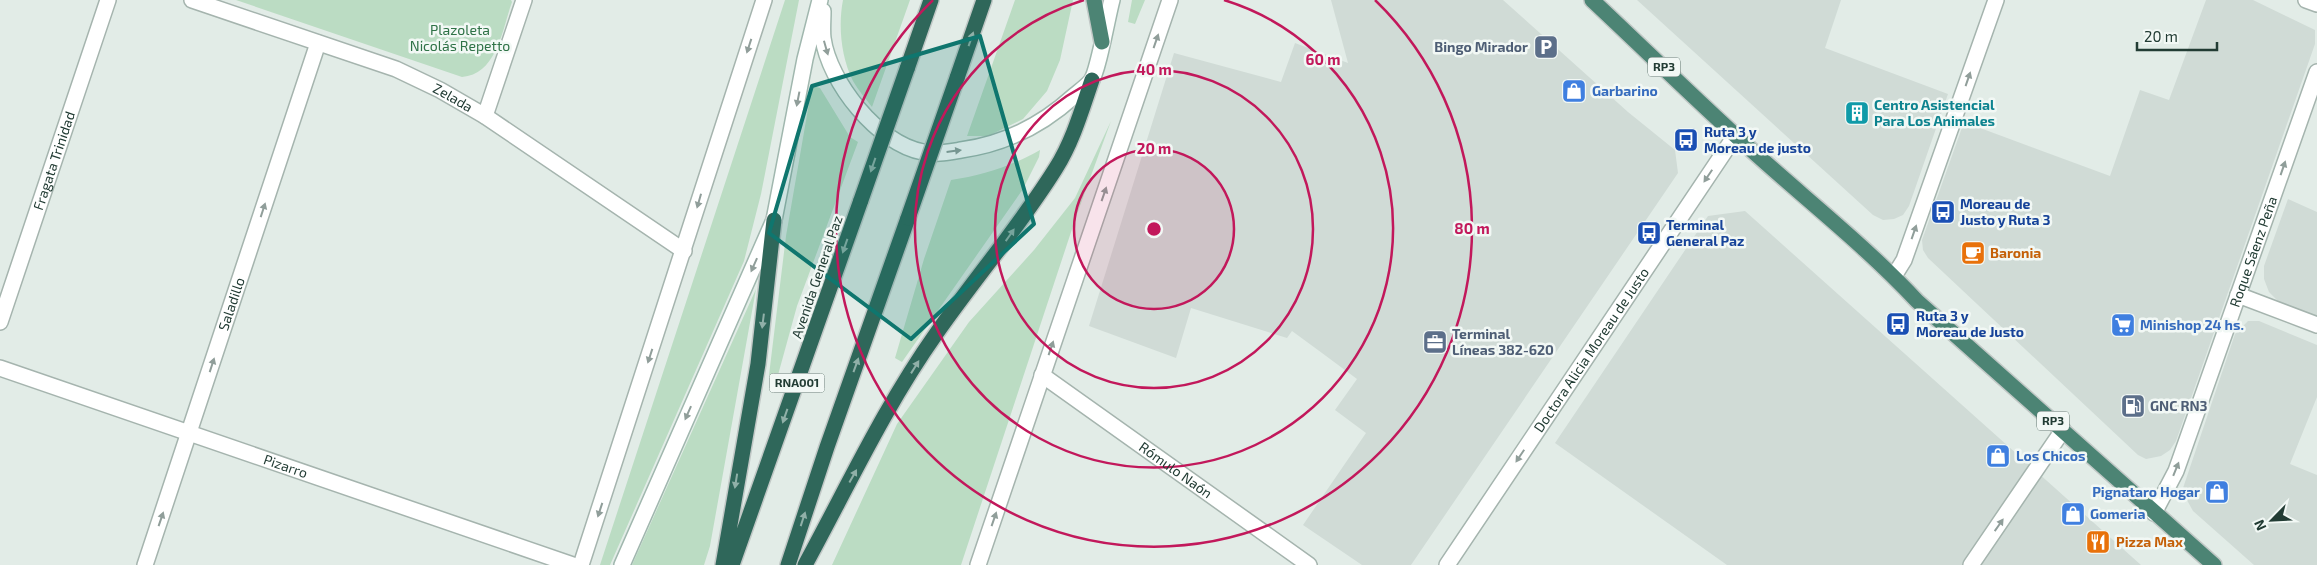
<svg xmlns="http://www.w3.org/2000/svg" width="2317" height="565" font-family="'Exo 2',sans-serif">
	<style>
		.built { fill: #d0dbd6 }
		.green { fill: #bbdcc3 }
		.lines { fill: none; stroke-linecap: round; stroke-linejoin: round }
		.minor-casing { stroke: #a5b4ae; stroke-width: 18 }
		.tertiary-casing { stroke: #a5b4ae; stroke-width: 18 }
		.secondary-casing { stroke: #a0b7ae; stroke-width: 18 }
		.trunk-casing { stroke: #c1c8c6; stroke-width: 18 }
		.motorway-casing { stroke: #c1c8c6; stroke-width: 18 }
		.minor { stroke: #fff; stroke-width: 15 }
		.tertiary { stroke: #fff; stroke-width: 15 }
		.secondary { stroke: #fff; stroke-width: 15 }
		.trunk { stroke: #4c8474; stroke-width: 15 }
		.motorway { stroke: #2f675a; stroke-width: 15 }
		.motorway-bridge-casing { stroke: #c1c8c6; stroke-width: 18; stroke-linecap: butt }
		.motorway-bridge { stroke: #2f675a; stroke-width: 15 }
		.oneway { fill: #90b0a8 }
		.oneway2 { fill: #909e9a }
		.marked { fill: #0f766e; fill-opacity: 0.2; stroke: #0f766e; stroke-width: 4; stroke-linejoin: round }
		.ring { fill: none; stroke: #c2185b; stroke-width: 2.5 }
		.labels { text-anchor: middle; stroke-width: 5; stroke-linejoin: round; paint-order: stroke }
		.shield { fill: #f2f8f5; stroke: #60746e; stroke-width: 1 }
		.shield-label { font-size: 12px; font-weight: bold; fill: #223c34 }
		.park-label { font-size: 14px; fill: #2e7246; stroke: #f2f8f5 }
		.service-label { font-size: 14px; font-weight: bold; fill: #4e5e75; stroke: #f2f8f5; text-anchor: start }
		.shop-label { font-size: 14px; font-weight: bold; fill: #366cbe; stroke: #f2f8f5; text-anchor: start }
		.street-label { font-size: 14px; fill: #223c34; stroke: #f2f8f5 }
		.culture-label { font-size: 14px; font-weight: bold; fill: #0d838f; stroke: #f2f8f5; text-anchor: start }
		.transit-label { font-size: 14px; font-weight: bold; fill: #164399; stroke: #f2f8f5; text-anchor: start }
		.food-label { font-size: 14px; font-weight: bold; fill: #c56008; stroke: #f2f8f5; text-anchor: start }
		.centre { fill: #c2185b; stroke: #f2f8f5; stroke-width: 2.5 }
		.ring-label { font-size: 15px; text-anchor: middle; font-weight: bold; fill: #c2185b; stroke: #f2f8f5; stroke-width: 5; stroke-linejoin: round; paint-order: stroke }
	</style>
	<rect width="100%" height="100%" fill="#e2ece7"/>
	<path class="built" d="M1331,0H1503L1628,112L1675,150L1678,173L1411,565H1362L1303,525L1366,433L1335,410L1357,379L1322,353L1292,331L1287,338L1191,308L1176,358L1089,326L1174,53L1281,82L1295,43L1348,63Z
		M1637,0H1841L1825,48L1948,94L1909,206L1903,215L1894,219L1883,220L1873,215Z
		M2206,0H2253L2315,30V44L2176,441L2170,450L2161,456L2146,459L2138,455L1928,258L1923,250L1922,240L1964,122L2110,176L2140,90L2169,100Z
		M2288,199L2317,212V317L2278,301L2269,292L2264,279V266Z
		M1745,211L2141,565H1727L1555,443L1708,216Z
		M2248,321H2259L2317,345V397L2290,464L2317,475V565H2254L2193,511L2182,491L2235,334Z"/>
	<path class="green" d="M236,0H511L512,2C502,30 497,74 462,77Z
		M785,0H799L761,194L744,261L610,565H600Z
		M843,0H910L872,107C866,99 858,90 853,81C841,57 838,26 843,0Z
		M1015,0H1073L1060,60L1047,91L1023,119L988,136H967Z
		M1132,0H1145L1135,24L1128,22Z
		M812,86L820,88L850,137L858,142L797,306L778,375H769L786,236Z
		M1111,121L1077,214L961,565H832L897,424L969,322L1034,250L1075,198Z
		M1040,150L1039,157L1023,189L902,362L895,358L924,259L951,180C982,176 1014,165 1040,150Z
		M756,289L710,546L704,565H632Z"/>
	<g class="lines">
		<defs>
			<g id="minor">
				<path id="s1" d="M192,0L396,69L440,90L485,116L684,251"/>
				<path d="M2306,0L2317,4"/>
				<path d="M485,116L524,0"/>
				<path d="M1894,276L1904,260L1996,0"/>
				<path d="M2238,295L2317,325"/>
				<path id="s2" d="M0,322L108,0"/>
				<path id="s3" d="M0,368L573,565"/>
				<path id="s4" d="M1042,375L1309,565"/>
				<path id="s5" d="M2154,513L2176,471L2317,72"/>
				<path id="s6" d="M145,565L318,43"/>
				<path id="s7" d="M1447,565L1735,136"/>
				<path d="M1971,565L2063,430"/>
			</g>
			<path id="tertiary" d="M581,565L764,0
				M978,565L1170,0"/>
			<path id="secondary" d="M823,11C823,20 822,30 823,38C829,82 878,144 923,152C934,155 949,152 961,150C1005,144 1041,126 1074,96C1080,91 1087,86 1091,81C1098,72 1108,14 1112,0
				M622,565L774,220L805,59L820,0"/>
			<path id="trunk" d="M1094,0L1102,42
				M1592,0C1640,45 1687,91 1735,135C1795,191 1861,241 1917,301L2214,565"/>
			<path id="motorway" d="M907,69L931,0
				M957,78L984,0
				M723,565L758,364L774,220
				M732,565L861,200
				M788,565L827,447L908,218
				M805,565C847,488 885,406 936,334C975,278 1020,226 1056,168C1073,141 1082,109 1092,80"/>
		</defs>
		<use href="#minor" class="minor-casing"/>
		<use href="#tertiary" class="tertiary-casing"/>
		<use href="#secondary" class="secondary-casing"/>
		<use href="#trunk" class="trunk-casing"/>
		<use href="#motorway" class="motorway-casing"/>
		<use href="#minor" class="minor"/>
		<use href="#tertiary" class="tertiary"/>
		<use href="#secondary" class="secondary"/>
		<use href="#trunk" class="trunk"/>
		<use href="#motorway" class="motorway"/>
		<defs>
			<path id="motorway-bridge" d="M861,200L907,69
				M908,218L957,78"/>
		</defs>
		<use href="#motorway-bridge" class="motorway-bridge-casing"/>
		<use href="#motorway-bridge" class="motorway-bridge"/>
	</g>
	<defs><path id="oneway-solid" d="M-6-.8H1V-3.2L6.5 0L1 3.2V.8H-6Z" transform="scale(1.25)"/></defs>
	<g class="oneway">
		<use href="#oneway-solid" transform="translate(971 39) rotate(-71)"/>
		<use href="#oneway-solid" transform="translate(873 165) rotate(109)"/>
		<use href="#oneway-solid" transform="translate(1010 235) rotate(-55)"/>
		<use href="#oneway-solid" transform="translate(845 246) rotate(109)"/>
		<use href="#oneway-solid" transform="translate(763 321) rotate(97)"/>
		<use href="#oneway-solid" transform="translate(856 365) rotate(-70)"/>
		<use href="#oneway-solid" transform="translate(915 367) rotate(-58)"/>
		<use href="#oneway-solid" transform="translate(785 416) rotate(109)"/>
		<use href="#oneway-solid" transform="translate(853 476) rotate(-61)"/>
		<use href="#oneway-solid" transform="translate(736 481) rotate(99)"/>
		<use href="#oneway-solid" transform="translate(803 519) rotate(-72)"/>
	</g>
	<g class="oneway2">
		<use href="#oneway-solid" transform="translate(1156 41) rotate(-71)"/>
		<use href="#oneway-solid" transform="translate(749 46) rotate(108)"/>
		<use href="#oneway-solid" transform="translate(826 48) rotate(74)"/>
		<use href="#oneway-solid" transform="translate(1968 79) rotate(-71)"/>
		<use href="#oneway-solid" transform="translate(798 99) rotate(101)"/>
		<use href="#oneway-solid" transform="translate(954 151) rotate(-7)"/>
		<use href="#oneway-solid" transform="translate(2283 168) rotate(-71)"/>
		<use href="#oneway-solid" transform="translate(1708 176) rotate(124)"/>
		<use href="#oneway-solid" transform="translate(1104 194) rotate(-71)"/>
		<use href="#oneway-solid" transform="translate(699 201) rotate(106)"/>
		<use href="#oneway-solid" transform="translate(263 210) rotate(-72)"/>
		<use href="#oneway-solid" transform="translate(1914 232) rotate(-71)"/>
		<use href="#oneway-solid" transform="translate(754 265) rotate(114)"/>
		<use href="#oneway-solid" transform="translate(1051 348) rotate(-71)"/>
		<use href="#oneway-solid" transform="translate(650 356) rotate(108)"/>
		<use href="#oneway-solid" transform="translate(212 365) rotate(-72)"/>
		<use href="#oneway-solid" transform="translate(688 413) rotate(114)"/>
		<use href="#oneway-solid" transform="translate(1520 456) rotate(124)"/>
		<use href="#oneway-solid" transform="translate(2176 469) rotate(-68)"/>
		<use href="#oneway-solid" transform="translate(600 510) rotate(108)"/>
		<use href="#oneway-solid" transform="translate(161 519) rotate(-71)"/>
		<use href="#oneway-solid" transform="translate(994 519) rotate(-71)"/>
		<use href="#oneway-solid" transform="translate(1999 525) rotate(-55)"/>
	</g>
	<path class="marked" d="M980,36L1034,224L911,339L769,233L812,86Z"/>
	<circle cx="1154" cy="229" r="80" fill="#c2185b" fill-opacity=".12"/>
	<g class="ring">
		<circle cx="1154" cy="229" r="80"/>
		<circle cx="1154" cy="229" r="159"/>
		<path d="M1224 0A239 239 0 1 1 1084 0"/>
		<path d="M1375 0A318 318 0 1 1 933 0"/>
	</g>
	<defs>
		<symbol id="parking-square" viewBox="-11 -11 22 22"><rect x="-9" y="-9" width="18" height="18" rx="4" fill="#5c6f8a" stroke="#f2f8f5"/><path d="M-3.5-5.5H1a3.5 3.5 0 0 1 0 7H-1V5.5H-3.5ZM-1-3.4V-.6H.8a1.4 1.4 0 0 0 0-2.8Z" fill="#fff"/></symbol>
		<symbol id="shop-square" viewBox="-11 -11 22 22"><rect x="-9" y="-9" width="18" height="18" rx="4" fill="#3f7fe0" stroke="#f2f8f5"/><path d="M-5-2.5h2.3a2.7 3.5 0 0 1 5.4 0H5L5.5 6h-11ZM-1.5-2.5h3a1.5 2.3 0 0 0-3 0Z" fill="#fff"/></symbol>
		<symbol id="building-square" viewBox="-11 -11 22 22"><rect x="-9" y="-9" width="18" height="18" rx="4" fill="#0f9aa8" stroke="#f2f8f5"/><path d="M-4-6H4V6H1V3H-1V6H-4ZM-2.5-4.3h1.7v1.8h-1.7ZM.8-4.3h1.7v1.8H.8ZM-2.5-1h1.7V.8h-1.7ZM.8-1h1.7V.8H.8Z" fill="#fff"/></symbol>
		<symbol id="bus-square" viewBox="-11 -11 22 22"><rect x="-9" y="-9" width="18" height="18" rx="4" fill="#1a4fb4" stroke="#f2f8f5"/><path d="M-5-6H5V4H4V6H2V4H-2V6H-4V4H-5ZM-3.5-4V0h7V-4ZM-3.5 1.2v1.5H-2V1.2ZM2 1.2v1.5H3.5V1.2Z" fill="#fff"/></symbol>
		<symbol id="cafe-square" viewBox="-11 -11 22 22"><rect x="-9" y="-9" width="18" height="18" rx="4" fill="#e8710a" stroke="#f2f8f5"/><path d="M-5.5-4.5H6V0H3Q3 3.5 0 3.5H-2.5Q-5.5 3.5-5.5 0ZM3-3.2v2h1.7v-2ZM-6 4.5H4V6H-6Z" fill="#fff"/></symbol>
		<symbol id="supermarket-square" viewBox="-11 -11 22 22"><rect x="-9" y="-9" width="18" height="18" rx="4" fill="#3f7fe0" stroke="#f2f8f5"/><path d="M-6-5.5h2.5l.6 2H6L4.5 2H-2.5L-4.4-4H-6ZM-1.5 3.2a1.3 1.3 0 1 0 .1 0ZM3 3.2a1.3 1.3 0 1 0 .1 0Z" fill="#fff"/></symbol>
		<symbol id="office-square" viewBox="-11 -11 22 22"><rect x="-9" y="-9" width="18" height="18" rx="4" fill="#5c6f8a" stroke="#f2f8f5"/><path d="M-6-3h4V-5.5h4V-3h4V5H-6ZM-1-4.5V-3h2v-1.5ZM-6 0V1H6V0Z" fill="#fff"/></symbol>
		<symbol id="fuel-square" viewBox="-11 -11 22 22"><rect x="-9" y="-9" width="18" height="18" rx="4" fill="#5c6f8a" stroke="#f2f8f5"/><path d="M-5.5-6h7V0h2V4h1.3V-2.5L3-4.5l.8-.8L6-3V5H2.5V1h-1V6h-7ZM-4.2-4.7v3.2H.2V-4.7Z" fill="#fff"/></symbol>
		<symbol id="restaurant-square" viewBox="-11 -11 22 22"><rect x="-9" y="-9" width="18" height="18" rx="4" fill="#e8710a" stroke="#f2f8f5"/><path d="M-5-6h1v4h1v-4h1v4h1v-4h1v5L-1.5 .5V6h-2V.5L-5-1ZM5-6V6H3V1.5H1.5Q1.5-4 5-6Z" fill="#fff"/></symbol>
	</defs>
	<g fill-rule="evenodd">
		<use href="#parking-square" x="1532" y="33" width="28" height="28"/>
		<use href="#shop-square" x="1560" y="77" width="28" height="28"/>
		<use href="#building-square" x="1843" y="99" width="28" height="28"/>
		<use href="#bus-square" x="1672" y="126" width="28" height="28"/>
		<use href="#bus-square" x="1929" y="198" width="28" height="28"/>
		<use href="#bus-square" x="1635" y="219" width="28" height="28"/>
		<use href="#cafe-square" x="1959" y="239" width="28" height="28"/>
		<use href="#bus-square" x="1884" y="310" width="28" height="28"/>
		<use href="#supermarket-square" x="2109" y="311" width="28" height="28"/>
		<use href="#office-square" x="1421" y="328" width="28" height="28"/>
		<use href="#fuel-square" x="2119" y="392" width="28" height="28"/>
		<use href="#shop-square" x="1984" y="442" width="28" height="28"/>
		<use href="#shop-square" x="2203" y="478" width="28" height="28"/>
		<use href="#shop-square" x="2059" y="500" width="28" height="28"/>
		<use href="#restaurant-square" x="2084" y="528" width="28" height="28"/>
	</g>
	<g class="labels">
		<g class="shield">
			<rect x="1648" y="57.5" width="32" height="19" rx="4"/>
			<rect x="769.5" y="373.5" width="55" height="19" rx="4"/>
			<rect x="2037" y="411.5" width="32" height="19" rx="4"/>
		</g>
		<g class="shield-label">
			<text x="1664" y="71">RP3</text>
			<text x="797" y="387">RNA001</text>
			<text x="2053" y="425">RP3</text>
		</g>
		<g class="park-label">
			<text x="460" y="35">Plazoleta<tspan x="460" dy="16">Nicolás Repetto</tspan></text>
		</g>
		<g class="service-label">
			<text x="1528" y="52" text-anchor="end">Bingo Mirador</text>
			<text x="1452" y="339">Terminal<tspan x="1452" dy="16">Líneas 382-620</tspan></text>
			<text x="2150" y="411">GNC RN3</text>
		</g>
		<g class="shop-label">
			<text x="1592" y="96">Garbarino</text>
			<text x="2140" y="330">Minishop 24 hs.</text>
			<text x="2016" y="461">Los Chicos</text>
			<text x="2200" y="497" text-anchor="end">Pignataro Hogar</text>
			<text x="2090" y="519">Gomeria</text>
		</g>
		<g class="street-label">
			<text dy="5" stroke="none"><textPath href="#s1" startOffset="279">Zelada</textPath></text>
			<text dy="5" stroke="none"><textPath href="#s2" startOffset="170">Fragata Trinidad</textPath></text>
			<text dy="5" stroke="none"><textPath href="#s5" startOffset="280">Roque Sáenz Peña</textPath></text>
			<text transform="translate(817 277) rotate(-71)" y="5">Avenida General Paz</text>
			<text dy="5" stroke="none"><textPath href="#s6" startOffset="275">Saladillo</textPath></text>
			<text dy="5" stroke="none"><textPath href="#s7" startOffset="259">Doctora Alicia Moreau de Justo</textPath></text>
			<text dy="5" stroke="none"><textPath href="#s3" startOffset="302">Pizarro</textPath></text>
			<text dy="5" stroke="none"><textPath href="#s4" startOffset="164">Rómulo Naón</textPath></text>
		</g>
		<g class="culture-label">
			<text x="1874" y="110">Centro Asistencial<tspan x="1874" dy="16">Para Los Animales</tspan></text>
		</g>
		<g class="transit-label">
			<text x="1704" y="137">Ruta 3 y<tspan x="1704" dy="16">Moreau de justo</tspan></text>
			<text x="1960" y="209">Moreau de<tspan x="1960" dy="16">Justo y Ruta 3</tspan></text>
			<text x="1666" y="230">Terminal<tspan x="1666" dy="16">General Paz</tspan></text>
			<text x="1916" y="321">Ruta 3 y<tspan x="1916" dy="16">Moreau de Justo</tspan></text>
		</g>
		<g class="food-label">
			<text x="1990" y="258">Baronia</text>
			<text x="2116" y="547">Pizza Max</text>
		</g>
	</g>
	<circle cx="1154" cy="229" r="8" class="centre"/>
	<g class="ring-label">
		<text x="1323" y="65">60 m</text>
		<text x="1154" y="75">40 m</text>
		<text x="1154" y="154">20 m</text>
		<text x="1472" y="234">80 m</text>
	</g>
	<g transform="translate(2272 520) rotate(246)" stroke="#f2f8f5" stroke-width="4" paint-order="stroke">
	<path d="M0-4L9 19L0 12L-9 19Z" fill="#223c34"/>
	<text y="-8" font-size="14" font-weight="bold" text-anchor="middle" fill="#223c34">N</text>
	</g>
	<path d="M2137 42v8h80v-8" fill="none" stroke="#223c34" stroke-width="2.5"/>
	<text x="2144" y="42" font-size="15" fill="#223c34" stroke="#f2f8f5" stroke-width="4" paint-order="stroke">20 m</text>
</svg>
